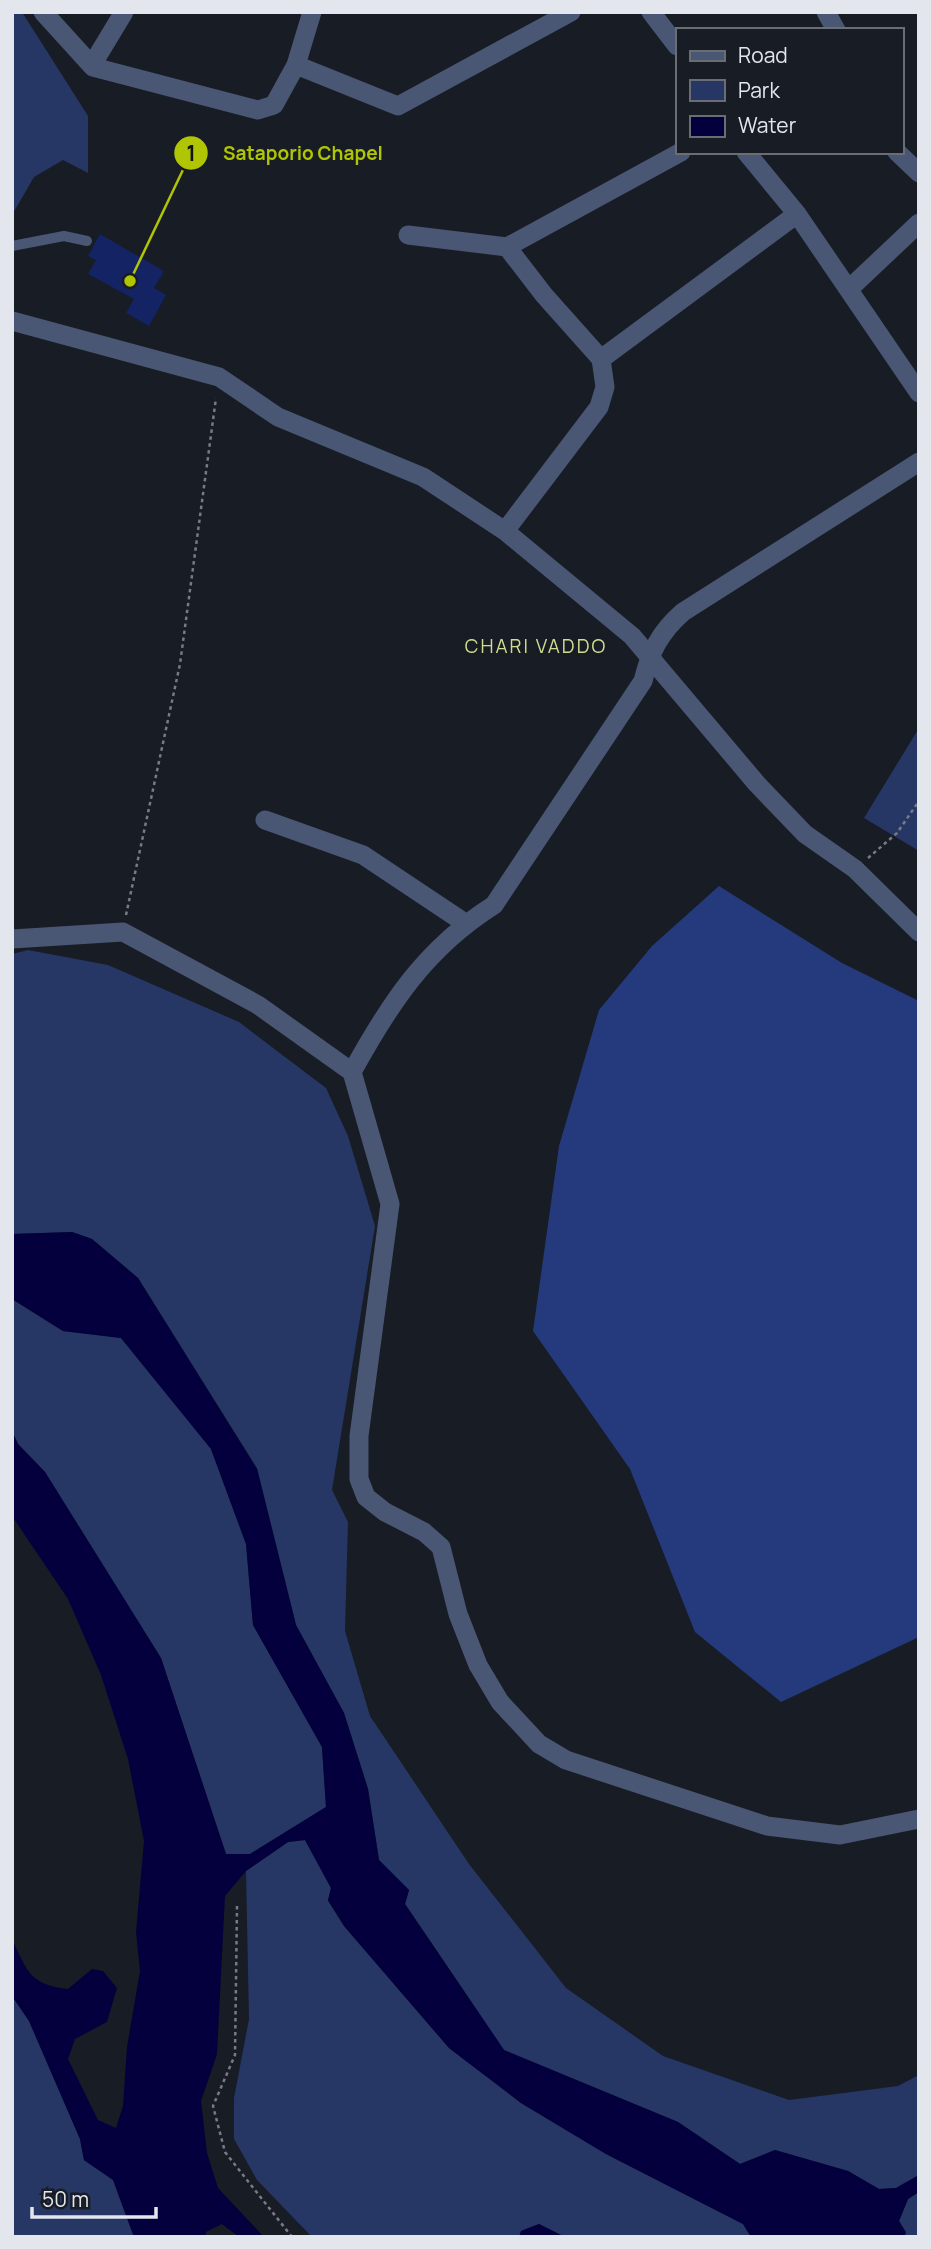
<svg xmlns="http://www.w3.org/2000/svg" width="931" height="2249" font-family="Manrope,sans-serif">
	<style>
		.green { fill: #263665 }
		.forest { fill: #253a7c }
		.water { fill: #03003d }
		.building { fill: #132363 }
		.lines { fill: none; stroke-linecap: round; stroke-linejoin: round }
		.path { stroke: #787b83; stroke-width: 2.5; stroke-dasharray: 3.5 3.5; stroke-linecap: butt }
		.lane { stroke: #495674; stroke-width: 10 }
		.street { stroke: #495674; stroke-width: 19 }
		.labels { text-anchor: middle; stroke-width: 5; stroke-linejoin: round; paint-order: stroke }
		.neighbourhood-label { font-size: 19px; letter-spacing: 2px; fill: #cfdd91; stroke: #181c24 }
		.leader { fill: none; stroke: #b0c503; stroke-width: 2.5 }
		.callout-dot { fill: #b0c503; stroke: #181c24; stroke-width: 2.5 }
		.mark-label { font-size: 21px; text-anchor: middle; font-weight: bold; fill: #111 }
		.callout-label { font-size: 19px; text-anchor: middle; font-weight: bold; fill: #b0c503; stroke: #181c24; stroke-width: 5; stroke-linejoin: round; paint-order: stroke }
	</style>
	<rect width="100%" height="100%" fill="#181c24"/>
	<path class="green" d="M12,12H22L88,116V173L63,160L34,177L12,215Z
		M919,728V851L864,818Z
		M28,950L108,965L239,1022L326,1088L348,1136L375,1226L332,1490L348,1522L345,1631L370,1716L469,1864L566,1988L663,2056L789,2100L898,2086L919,2075V2175L896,2188L879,2189L848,2171L775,2150L740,2164L678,2122L504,2050L405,1904L409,1890L379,1860L368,1789L344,1713L296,1625L257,1468L138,1278L92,1239L72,1232L12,1234V954Z
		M12,1299L63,1331L121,1338L211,1449L246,1544L253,1625L322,1747L326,1807L250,1854H226L161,1658L45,1472L18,1444L12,1431Z
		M305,1840L331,1888L328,1901L344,1926L449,2048L521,2103L606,2154L743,2224L751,2237H565L539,2224L521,2231L519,2237H312L257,2180L234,2139V2098L249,2019L246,1871L288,1842Z
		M12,1996L29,2021L80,2139L84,2160L113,2180L134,2237H12Z
		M919,2192V2237H904L906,2232L899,2221L908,2199Z"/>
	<path class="forest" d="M719,886L842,963L919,1001V1637L781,1702L695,1632L630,1469L533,1331L559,1146L599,1010L652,946Z"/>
	<path class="water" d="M72,1232L92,1239L138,1278L257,1469L296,1625L344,1713L368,1789L379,1860L409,1890L405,1904L504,2050L678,2122L740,2164L775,2150L848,2171L879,2189L896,2188L919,2175V2192L908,2199L899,2221L906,2233L904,2237H751L743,2224L606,2154L521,2103L449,2048L344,1926L328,1900L331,1888L305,1840L288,1842L246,1871L225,1896L217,2054L201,2101L207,2153L218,2188L264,2237H239L222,2224L206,2232V2237H134L113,2180L84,2160L80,2139L29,2021L12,1996V1939C27,1970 29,1985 68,1989L92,1969L103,1971L117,1988L107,2022L75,2039L68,2059L98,2120L116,2128L123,2106L127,2047L140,1971L136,1932L144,1841L128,1759L101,1675L68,1599L12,1516V1431L18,1444L45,1472L161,1658L226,1854H250L326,1807L322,1747L253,1625L246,1544L211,1449L121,1338L63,1331L12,1299V1234Z
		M539,2224L565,2237H519L521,2231Z"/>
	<path class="building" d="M100,234L164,271L154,288L166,295L149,326L126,313L134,299L88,274L96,260L88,256Z"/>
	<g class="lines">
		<path class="path" d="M868,858L897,833L919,801
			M126,915L180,664L216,398
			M237,1906L235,2055L213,2106L225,2152L292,2237"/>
		<path class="lane" d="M12,246L64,236L87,241"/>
		<path class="street" d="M43,12L93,67L258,110L274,105L296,65L312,12
			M651,12L677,46
			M826,12L836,30
			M92,65L124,12
			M296,65L398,106L571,12
			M746,152L797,214L919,393
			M897,152L919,173
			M408,235L507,247L681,152
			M507,247L544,295L601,359L797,214
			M849,289L919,223
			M12,321L219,377L278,417L423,477L505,531L632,636L757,784L805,834L855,869L919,932
			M505,531L599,407L605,387L601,359
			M265,820L363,855L465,923
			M12,939L123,932L258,1005L352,1072L390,1204L359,1436V1479L366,1497L385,1512L424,1532L441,1547L458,1614L478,1665L500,1702L539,1744L566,1760L767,1826L840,1835L919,1819
			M352,1072C390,1003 426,948 494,905L643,681C650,652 660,632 683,612L919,462"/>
	</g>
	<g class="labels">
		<g class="neighbourhood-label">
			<text x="536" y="653">CHARI VADDO</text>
		</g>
	</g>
	<path class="leader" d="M130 281L191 153"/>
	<g class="callout-dot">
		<circle cx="130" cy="281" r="7"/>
		<circle cx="191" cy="153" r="18"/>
	</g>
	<g class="mark-label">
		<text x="191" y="161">1</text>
	</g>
	<g class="callout-label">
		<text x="303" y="160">Sataporio Chapel</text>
	</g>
	<rect width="931" height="2249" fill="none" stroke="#e4e6ed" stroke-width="28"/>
	<rect x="676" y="28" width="228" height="126" fill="#181c24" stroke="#6a6d74" stroke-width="2"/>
	<rect x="690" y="51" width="35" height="10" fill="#495674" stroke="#6a6d74" stroke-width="2"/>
	<text x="738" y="63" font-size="21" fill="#e4e6ed">Road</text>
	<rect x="690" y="80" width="35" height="21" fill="#263665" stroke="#6a6d74" stroke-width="2"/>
	<text x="738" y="98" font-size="21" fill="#e4e6ed">Park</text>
	<rect x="690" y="116" width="35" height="21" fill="#03003d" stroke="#6a6d74" stroke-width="2"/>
	<text x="738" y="133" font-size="21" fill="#e4e6ed">Water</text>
	<path d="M32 2207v10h124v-10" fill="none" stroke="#e4e6ed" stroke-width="3.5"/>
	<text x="42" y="2207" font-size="21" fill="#e4e6ed" stroke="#181c24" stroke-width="5" paint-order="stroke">50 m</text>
</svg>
